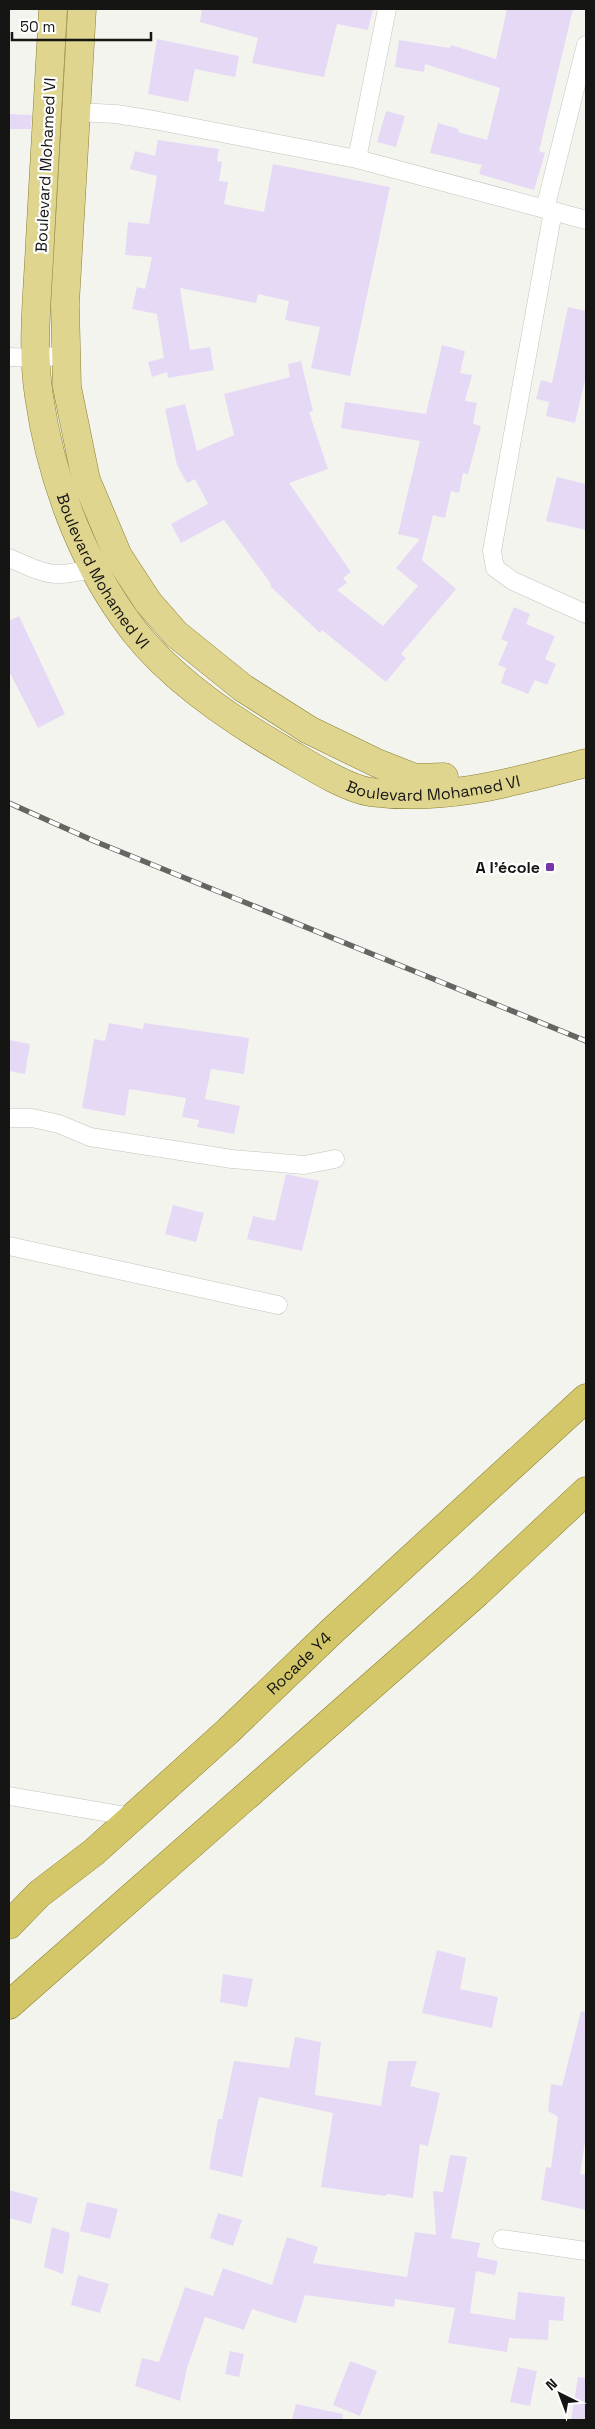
<svg xmlns="http://www.w3.org/2000/svg" width="595" height="2429" font-family="'Space Grotesk',sans-serif">
	<style>
		.building { fill: #e6d9f6 }
		.lines { fill: none; stroke-linecap: round; stroke-linejoin: round }
		.minor-casing { stroke: #c3c3be; stroke-width: 19 }
		.primary-casing { stroke: #8a8033; stroke-width: 29 }
		.trunk-casing { stroke: #8a8033; stroke-width: 29 }
		.minor { stroke: #fff; stroke-width: 18 }
		.primary { stroke: #dfd58f; stroke-width: 28 }
		.trunk { stroke: #d4c76a; stroke-width: 28 }
		.rail-casing { stroke: #656561; stroke-width: 5.5 }
		.rail { stroke: #fff; stroke-width: 4; stroke-dasharray: 11; stroke-linecap: butt }
		.poi-dot { fill: #7737ab; stroke: #fff; stroke-width: 2 }
		.labels { text-anchor: middle; stroke-width: 4.5; stroke-linejoin: round; paint-order: stroke }
		.street-label { font-size: 16px; fill: #151513; stroke: #fff }
		.poi-label { font-size: 16px; font-weight: bold; fill: #151513; stroke: #fff; text-anchor: end }
	</style>
	<rect width="100%" height="100%" fill="#f4f4ee"/>
	<path class="building" d="M202,9H373L368,30L337,24L324,77L252,63L258,38L200,22Z
		M507,9H573L539,151L545,153L534,190L479,174L482,165L430,153L438,123L459,129L458,132L487,140L500,88L425,64L424,72L395,67L399,40L450,48L451,45L496,59Z
		M157,39L239,56L235,77L195,69L188,102L148,94Z
		M386,111L405,116L396,147L377,142Z
		M9,114L32,115L31,129H9Z
		M158,140L219,149L217,161L222,162L219,181L228,182L224,204L264,212L273,164L390,187L350,376L311,368L320,327L285,320L289,301L258,294L256,303L180,288L190,350L210,347L214,370L168,378L167,372L152,377L148,362L164,358L157,314L132,309L137,287L145,289L152,257L125,255L128,222L149,224L157,176L130,169L135,151L155,156Z
		M568,307L586,311V376L575,423L546,416L549,402L536,399L541,380L552,383Z
		M442,345L465,351L460,373L472,375L465,401L477,403L473,424L481,426L468,474L463,473L459,493L451,491L445,518L433,515L422,560L456,589L401,654L406,658L386,682L322,630L320,633L270,586L271,584L224,520L181,543L171,524L208,504L195,479L187,483L177,465L165,409L185,404L197,451L234,435L224,394L290,377L288,364L301,361L313,411L309,412L328,469L289,483L351,572L343,578L347,583L337,590L383,626L418,586L396,568L420,539L398,534L420,441L341,428L345,402L426,414Z
		M557,477L586,484V530L546,521Z
		M514,607L530,614L526,624L555,636L545,659L556,664L547,685L535,680L528,694L501,683L506,668L498,665L508,642L501,639Z
		M19,616L65,714L38,728L9,671V621Z
		M109,1023L143,1029L144,1023L249,1038L244,1074L211,1069L205,1099L240,1106L234,1134L197,1127L199,1120L182,1117L186,1098L129,1089L125,1116L82,1108L94,1039L105,1041Z
		M9,1040L30,1044L25,1074L9,1071Z
		M286,1174L319,1181L302,1251L247,1239L253,1216L275,1221Z
		M173,1205L204,1213L196,1242L165,1234Z
		M437,1950L466,1958L460,1989L498,1997L492,2028L422,2013Z
		M223,1974L253,1979L247,2007L220,2002Z
		M581,2011L586,2012V2136L580,2174L586,2175V2210L541,2200L546,2167L551,2168L558,2117L548,2111L551,2084L562,2086Z
		M295,2037L321,2042L315,2095L381,2106L388,2061H417L410,2086L440,2093L428,2146L420,2144L413,2198L387,2194L386,2196L321,2187L333,2113L259,2097L242,2177L209,2169L218,2119H222L234,2061L289,2068Z
		M450,2155L467,2157L451,2238L480,2243L477,2257L498,2261L495,2275L476,2271L470,2313L515,2320L518,2292L565,2297L563,2321L549,2320L548,2340L509,2338L507,2352L448,2343L455,2308L395,2299L394,2307L305,2295L296,2323L252,2309L244,2330L205,2317L187,2368L180,2401L135,2386L142,2358L159,2362L185,2287L213,2296L223,2268L272,2285L287,2237L318,2247L313,2263L407,2277L415,2232L436,2235L433,2191L443,2192Z
		M9,2190L38,2198L31,2224L9,2218Z
		M87,2202L118,2209L110,2239L80,2231Z
		M218,2213L242,2220L233,2246L210,2238Z
		M52,2227L70,2233L63,2274L44,2267Z
		M78,2275L109,2284L100,2313L71,2305Z
		M230,2351L244,2354L239,2377L225,2374Z
		M350,2361L377,2371L360,2416L333,2405Z
		M518,2367L537,2371L530,2406L510,2402Z
		M578,2377L586,2378V2420H571Z
		M296,2404L343,2414L342,2420H292Z"/>
	<g class="lines">
		<defs>
			<path id="minor" d="M586,45L545,209L553,211L492,551L495,568L513,581L586,614
				M77,112L116,114L154,120L357,159L545,209
				M357,159L387,9
				M553,211L586,220
				M9,357L36,358L66,355
				M9,558C49,575 51,579 95,568
				M9,1118H32L59,1124L90,1137L232,1159L304,1165L335,1159
				M9,1246L278,1305
				M9,1796L133,1817
				M502,2239L586,2251"/>
			<g id="primary">
				<path id="s1" d="M53,9C49,86 45,163 40,240C38,291 31,345 39,396C50,473 78,552 123,616C160,671 225,716 282,749C305,762 344,788 370,792C447,802 513,782 586,763"/>
				<path d="M82,9L65,304L67,387L86,480L118,556L148,602L176,634L243,688L309,730L377,763L415,778L444,777"/>
			</g>
			<g id="trunk">
				<path id="s2" d="M9,1925L39,1894L94,1852L228,1731L331,1632L586,1398"/>
				<path d="M9,2005L477,1593L586,1491"/>
			</g>
		</defs>
		<use href="#minor" class="minor-casing"/>
		<use href="#primary" class="primary-casing"/>
		<use href="#trunk" class="trunk-casing"/>
		<use href="#minor" class="minor"/>
		<use href="#primary" class="primary"/>
		<use href="#trunk" class="trunk"/>
		<defs>
			<path id="rail" d="M9,803L94,841L586,1041"/>
		</defs>
		<use href="#rail" class="rail-casing"/>
		<use href="#rail" class="rail"/>
	</g>
	<rect class="poi-dot" x="545" y="862" width="10" height="10" rx="2.5"/>
	<g class="labels">
		<g class="street-label">
			<text transform="translate(45 165) rotate(-87)" y="6">Boulevard Mohamed VI</text>
			<text dy="6" stroke="none"><textPath href="#s1" startOffset="576">Boulevard Mohamed VI</textPath></text>
			<text dy="6" stroke="none"><textPath href="#s1" startOffset="996">Boulevard Mohamed VI</textPath></text>
			<text dy="6" stroke="none"><textPath href="#s2" startOffset="391">Rocade Y4</textPath></text>
		</g>
		<g class="poi-label">
			<text x="540" y="873">A l'école</text>
		</g>
	</g>
	<rect width="595" height="2429" fill="none" stroke="#151513" stroke-width="20"/>
	<g transform="translate(560 2394) rotate(318)" stroke="#ffffff" stroke-width="4" paint-order="stroke">
	<path d="M0-4L9 19L0 12L-9 19Z" fill="#151513"/>
	<text y="-8" font-size="14" font-weight="bold" text-anchor="middle" fill="#151513">N</text>
	</g>
	<path d="M12 32v8h139v-8" fill="none" stroke="#151513" stroke-width="2.5"/>
	<text x="20" y="32" font-size="15" fill="#151513" stroke="#ffffff" stroke-width="4" paint-order="stroke">50 m</text>
</svg>
